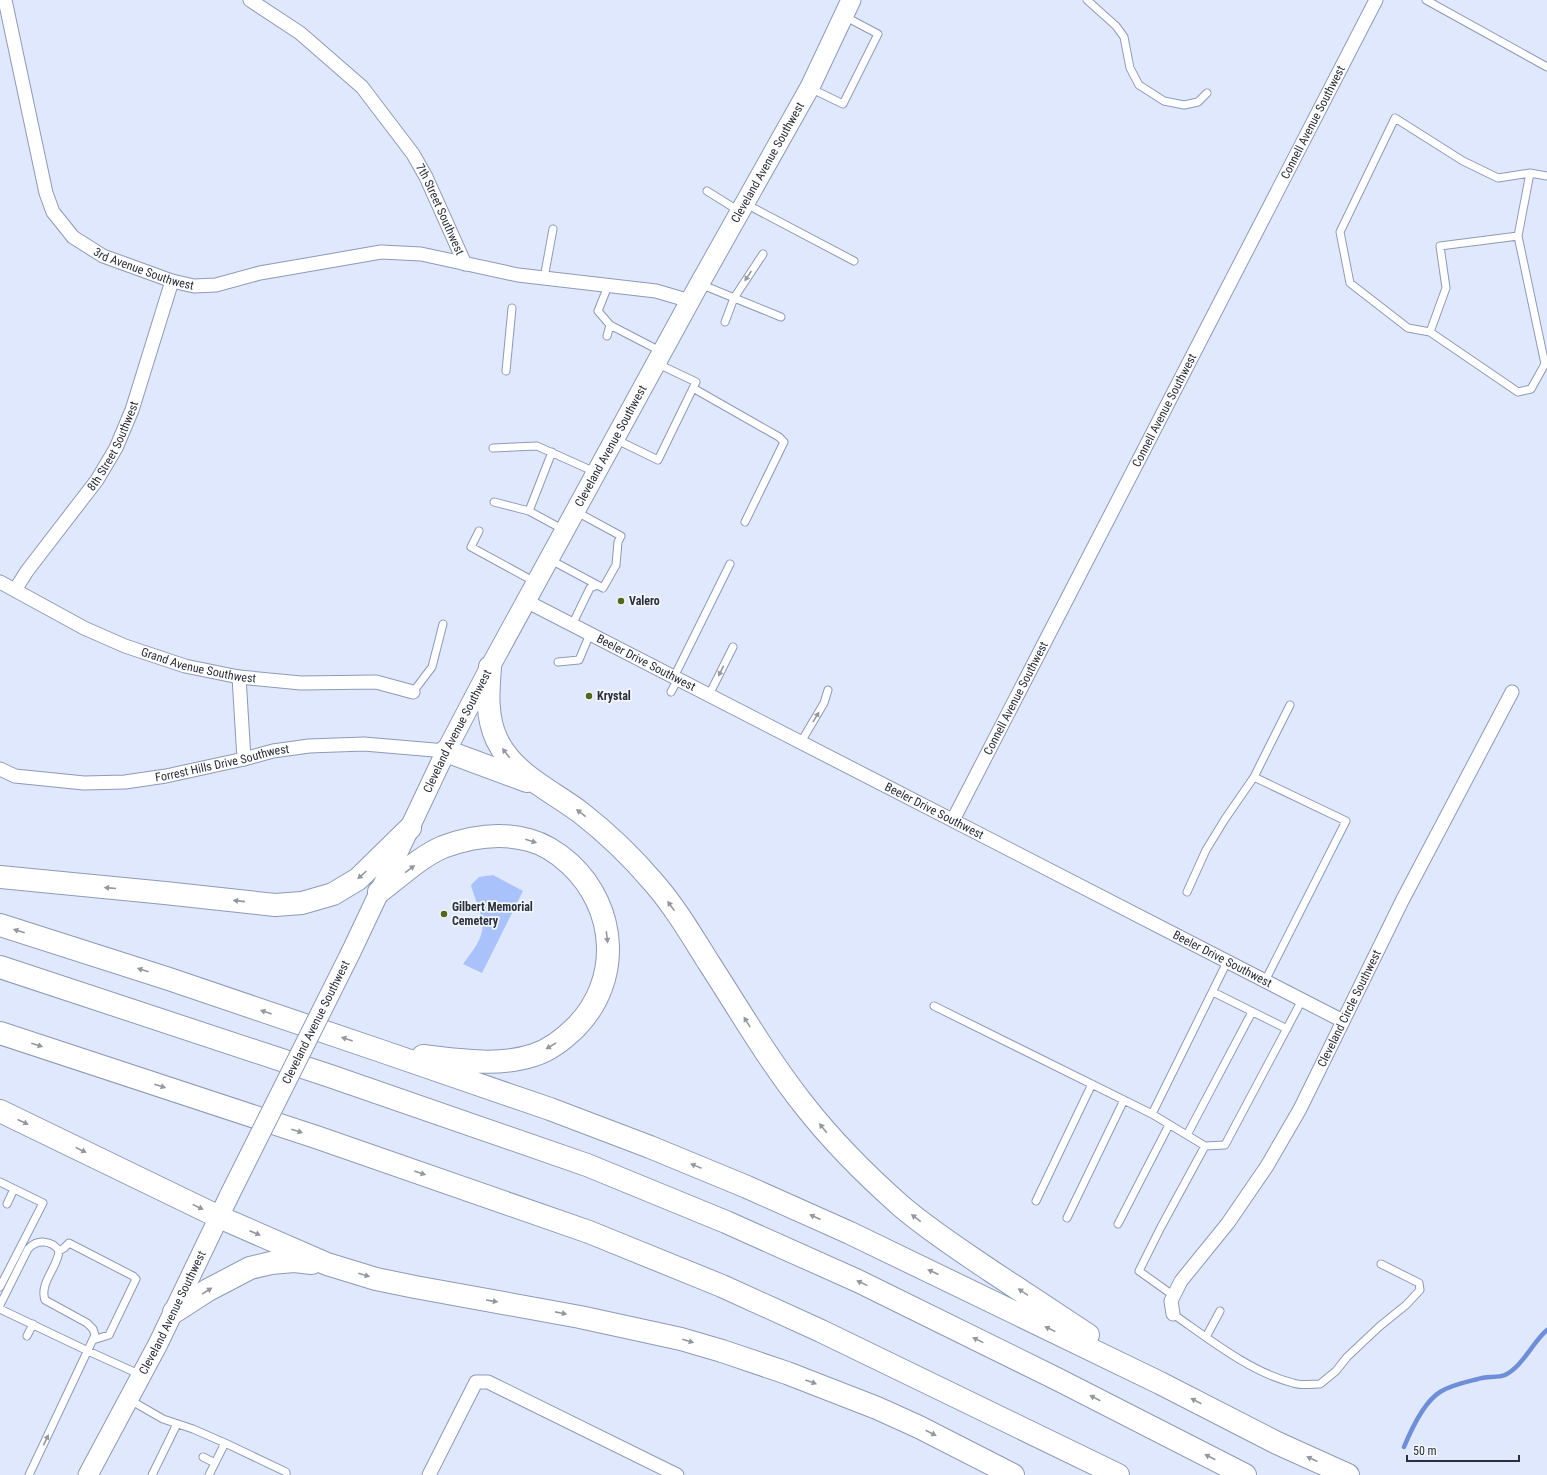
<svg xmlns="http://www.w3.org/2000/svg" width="1547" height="1475" font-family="'Roboto Condensed',sans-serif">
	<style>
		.green { fill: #a9c2fc }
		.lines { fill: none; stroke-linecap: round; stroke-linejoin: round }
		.stream { stroke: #6f8eda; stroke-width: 4.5 }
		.lane-casing { stroke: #8d9ab9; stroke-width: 9 }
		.street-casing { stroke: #8d9ab9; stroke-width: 15 }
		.secondary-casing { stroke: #8d9ab9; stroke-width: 21 }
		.highway-casing { stroke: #8d9ab9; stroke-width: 24 }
		.lane { stroke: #fff; stroke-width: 7 }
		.street { stroke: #fff; stroke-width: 13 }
		.secondary { stroke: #fff; stroke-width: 19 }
		.highway { stroke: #fff; stroke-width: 22 }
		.secondary-bridge-casing { stroke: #8d9ab9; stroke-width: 21; stroke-linecap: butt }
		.secondary-bridge { stroke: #fff; stroke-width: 19 }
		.oneway { fill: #94979e }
		.poi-dot { fill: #526818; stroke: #f2f5fc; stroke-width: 1.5 }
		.labels { text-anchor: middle; stroke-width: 3.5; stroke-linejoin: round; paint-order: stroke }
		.street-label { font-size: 12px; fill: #2a2f3c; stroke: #f2f5fc }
		.poi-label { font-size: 12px; font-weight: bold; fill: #2a2f3c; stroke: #f2f5fc; text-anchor: start }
	</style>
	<rect width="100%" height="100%" fill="#dfe8fc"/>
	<path class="green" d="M493,875L523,891L482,973L463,964C470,954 480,943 482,931C485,918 474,898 471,885L479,877Z"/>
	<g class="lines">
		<path class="stream" d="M1404,1447C1411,1430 1424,1402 1440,1392C1451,1385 1466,1382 1478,1379C1486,1376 1498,1378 1505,1375C1523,1366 1532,1343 1547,1330"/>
		<defs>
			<path id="lane" d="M1087,0L1116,26L1124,37L1130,68L1139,85L1164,101L1184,105L1198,102L1207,93
				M1426,0L1547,67
				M810,88L843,104L878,34L844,16
				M707,191L739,211
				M744,203L854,261
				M1518,236L1440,246L1446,288L1430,332L1408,328L1350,283L1340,232L1395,118L1463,161L1498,178L1530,173
				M544,278L553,229
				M700,284L781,317
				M608,286L598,311L610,325
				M725,322L734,298L763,254
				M1430,332L1518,392L1531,389L1545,364L1518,236L1530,173L1547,176
				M607,336L610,325L662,352
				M506,371L512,308
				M693,388L779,437L784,442L745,522
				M615,439L658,460L696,382L656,363
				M493,448L537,446L595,472
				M552,452L529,511L564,530
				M494,502L529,511
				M479,531L471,547L535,582
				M549,559L603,588L616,565L618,542L621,536L575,511
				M572,625L590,588L597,585
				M558,662L579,660L590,634
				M674,677L730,564
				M413,692L432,667L443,624
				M671,692L678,679
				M709,695L733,647
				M801,742L824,703L828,690
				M1254,777L1290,705
				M1187,892L1206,850L1225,819L1254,777L1346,821L1265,981
				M1213,992L1287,1029
				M934,1006L1152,1114L1205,1146L1225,1145L1302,1000
				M1152,1114L1227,962
				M1187,1135L1252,1012
				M0,1182L43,1203L0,1287
				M1036,1201L1092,1084
				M7,1204L14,1189
				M1067,1218L1124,1100
				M1118,1224L1169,1125
				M59,1251L64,1248L69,1243L133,1276L136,1279L109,1335L93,1340
				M1174,1296L1139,1271L1161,1227L1205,1146
				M0,1305L28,1249C37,1239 52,1240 59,1251C58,1267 39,1283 45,1300L87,1323L93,1329L95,1335L29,1475
				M0,1309L88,1351L141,1375
				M1173,1314C1209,1339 1250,1372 1293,1383C1301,1386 1312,1384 1320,1384L1336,1371L1347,1357L1380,1326L1406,1305L1420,1290L1419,1283L1381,1264
				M27,1336L33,1324
				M1206,1337L1220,1311
				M130,1400L163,1419L193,1429L225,1443L286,1472V1475
				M203,1457L215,1463
				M152,1475L177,1424
				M209,1475L225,1443"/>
			<g id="street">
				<path id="s1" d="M5,0L46,193L53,212L73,237L103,256L172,281L194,286L216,285L260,273L381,252L421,254L518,275L656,291L690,301"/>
				<path id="s2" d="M250,0L300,33L362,87L413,154L426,177L465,264"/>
				<path id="s3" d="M0,582L84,628L125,646L185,666L239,677L301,683L376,682L413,692"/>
				<path id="s4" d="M15,590L27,571L97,480L116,448L132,410L172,281"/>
				<path id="s5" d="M526,601L1343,1021"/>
				<path d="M239,677L244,759"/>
				<path id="s6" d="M0,769L15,776L84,783L125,782L166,776L244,759L273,751L309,746L364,744L446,751"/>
				<path id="s7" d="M953,820L1376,0"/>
				<path id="s8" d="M1173,1314L1171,1301L1181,1281L1228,1223L1267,1166L1300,1109L1402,901L1512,692"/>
				<path d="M429,1475L476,1382H488L677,1475"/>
			</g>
			<g id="secondary">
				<path id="s9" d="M351,952L446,751L490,667L696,290L810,87L851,0"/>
				<path id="s10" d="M88,1475L158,1344L230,1194"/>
			</g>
			<path id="highway" d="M490,667C488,692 486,717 497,740C513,774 552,791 580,812C607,833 632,857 654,883C675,907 692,936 709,963C740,1011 769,1061 804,1105C833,1142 866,1175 901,1206C929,1230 960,1250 991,1271C1023,1292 1055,1313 1088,1335
				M446,751L527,781
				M0,877L165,893L275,905L302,903L333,894L358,879L410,828
				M379,892C398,878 421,856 443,847C470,837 500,832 529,840C544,844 559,854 570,864C617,908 622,980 576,1027C565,1038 550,1050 534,1055C498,1067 460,1060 423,1056
				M0,925L169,979L384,1052L550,1109L650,1147L747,1187L850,1233L1160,1383L1277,1443L1348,1475
				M0,967L330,1076L587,1165L726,1222L858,1281L1057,1379L1245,1475
				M0,1033L316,1137L589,1232L722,1286L821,1331L1118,1475
				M0,1111L219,1217L327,1264L376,1279L415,1287L580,1317L681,1339L722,1351L787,1373L877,1408L919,1427L1013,1475
				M174,1312L208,1290L250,1268L271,1263L294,1261L312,1263"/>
		</defs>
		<use href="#lane" class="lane-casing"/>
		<use href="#street" class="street-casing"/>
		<use href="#secondary" class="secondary-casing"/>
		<use href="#highway" class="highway-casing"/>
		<use href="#lane" class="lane"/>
		<use href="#street" class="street"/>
		<use href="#secondary" class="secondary"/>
		<use href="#highway" class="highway"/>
		<defs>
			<g id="secondary-bridge">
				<path id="s11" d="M230,1194L351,952"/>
			</g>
		</defs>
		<use href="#secondary-bridge" class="secondary-bridge-casing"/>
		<use href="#secondary-bridge" class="secondary-bridge"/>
	</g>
	<defs><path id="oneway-solid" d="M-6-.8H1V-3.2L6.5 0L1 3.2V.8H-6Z"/></defs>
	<g class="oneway">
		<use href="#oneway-solid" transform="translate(748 276) rotate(124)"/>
		<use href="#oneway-solid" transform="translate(721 671) rotate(116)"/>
		<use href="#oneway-solid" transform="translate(816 717) rotate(-59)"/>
		<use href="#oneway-solid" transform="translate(506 753) rotate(-128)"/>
		<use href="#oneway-solid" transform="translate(581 813) rotate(-142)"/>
		<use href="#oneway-solid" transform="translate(531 841) rotate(18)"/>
		<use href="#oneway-solid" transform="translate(410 869) rotate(-37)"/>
		<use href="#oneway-solid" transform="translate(362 875) rotate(138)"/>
		<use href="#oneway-solid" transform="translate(110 888) rotate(-175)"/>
		<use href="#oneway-solid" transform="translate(239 901) rotate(-174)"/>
		<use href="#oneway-solid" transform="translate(671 906) rotate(-126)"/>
		<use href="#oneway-solid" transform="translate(19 931) rotate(-162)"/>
		<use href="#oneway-solid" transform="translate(607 937) rotate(83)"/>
		<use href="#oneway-solid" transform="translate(143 970) rotate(-162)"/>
		<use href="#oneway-solid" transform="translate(266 1012) rotate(-161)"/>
		<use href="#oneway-solid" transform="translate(747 1022) rotate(-122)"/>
		<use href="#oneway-solid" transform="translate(347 1039) rotate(-161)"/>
		<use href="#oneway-solid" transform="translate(37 1045) rotate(18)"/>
		<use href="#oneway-solid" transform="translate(551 1046) rotate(149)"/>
		<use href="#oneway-solid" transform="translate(160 1086) rotate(18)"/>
		<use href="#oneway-solid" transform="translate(23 1122) rotate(25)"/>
		<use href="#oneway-solid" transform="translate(823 1128) rotate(-129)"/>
		<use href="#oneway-solid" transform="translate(297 1131) rotate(18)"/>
		<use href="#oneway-solid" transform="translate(81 1150) rotate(26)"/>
		<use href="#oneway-solid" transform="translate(696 1166) rotate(-158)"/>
		<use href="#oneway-solid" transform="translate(420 1173) rotate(19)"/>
		<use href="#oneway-solid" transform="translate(198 1207) rotate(26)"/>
		<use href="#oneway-solid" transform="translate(815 1217) rotate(-156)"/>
		<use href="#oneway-solid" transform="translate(916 1218) rotate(-142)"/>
		<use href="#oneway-solid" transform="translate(255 1233) rotate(23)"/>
		<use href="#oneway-solid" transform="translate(933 1272) rotate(-155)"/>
		<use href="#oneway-solid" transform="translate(364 1275) rotate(16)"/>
		<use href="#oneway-solid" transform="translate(862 1283) rotate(-154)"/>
		<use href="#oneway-solid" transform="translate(207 1291) rotate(-32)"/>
		<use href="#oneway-solid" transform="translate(1023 1292) rotate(-146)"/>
		<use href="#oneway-solid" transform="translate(492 1301) rotate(9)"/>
		<use href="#oneway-solid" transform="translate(561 1313) rotate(11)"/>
		<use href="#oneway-solid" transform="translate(1050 1329) rotate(-154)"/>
		<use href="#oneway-solid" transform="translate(978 1340) rotate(-154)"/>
		<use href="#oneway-solid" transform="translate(688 1341) rotate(16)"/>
		<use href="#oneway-solid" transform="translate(811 1382) rotate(20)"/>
		<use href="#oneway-solid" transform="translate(1095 1398) rotate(-153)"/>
		<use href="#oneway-solid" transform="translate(1196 1401) rotate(-153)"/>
		<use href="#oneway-solid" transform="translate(931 1433) rotate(27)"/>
		<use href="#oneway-solid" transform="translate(46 1440) rotate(-65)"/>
		<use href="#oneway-solid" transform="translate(1210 1457) rotate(-153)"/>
		<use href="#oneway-solid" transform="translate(1312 1459) rotate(-156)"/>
	</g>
	<g class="poi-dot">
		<circle cx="621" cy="601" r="4"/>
		<circle cx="589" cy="696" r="4"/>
		<circle cx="444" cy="914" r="4"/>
	</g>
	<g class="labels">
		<g class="street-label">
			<text dy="4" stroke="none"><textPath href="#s7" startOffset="785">Connell Avenue Southwest</textPath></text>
			<text dy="4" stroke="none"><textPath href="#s9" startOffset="893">Cleveland Avenue Southwest</textPath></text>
			<text dy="4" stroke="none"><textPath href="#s2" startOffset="288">7th Street Southwest</textPath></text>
			<text dy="4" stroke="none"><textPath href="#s1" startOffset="328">3rd Avenue Southwest</textPath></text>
			<text dy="4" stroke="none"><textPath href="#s7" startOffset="461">Connell Avenue Southwest</textPath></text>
			<text dy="4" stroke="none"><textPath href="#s4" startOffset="175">8th Street Southwest</textPath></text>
			<text dy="4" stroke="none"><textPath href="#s9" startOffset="569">Cleveland Avenue Southwest</textPath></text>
			<text dy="4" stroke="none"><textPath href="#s5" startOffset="135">Beeler Drive Southwest</textPath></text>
			<text dy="4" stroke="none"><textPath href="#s3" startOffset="217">Grand Avenue Southwest</textPath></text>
			<text dy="4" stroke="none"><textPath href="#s7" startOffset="137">Connell Avenue Southwest</textPath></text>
			<text dy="4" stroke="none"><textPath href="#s9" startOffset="245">Cleveland Avenue Southwest</textPath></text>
			<text dy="4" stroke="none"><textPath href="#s6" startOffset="226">Forrest Hills Drive Southwest</textPath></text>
			<text dy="4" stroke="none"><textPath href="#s5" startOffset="459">Beeler Drive Southwest</textPath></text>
			<text dy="4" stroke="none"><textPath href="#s5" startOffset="783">Beeler Drive Southwest</textPath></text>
			<text dy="4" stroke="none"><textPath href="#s8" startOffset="357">Cleveland Circle Southwest</textPath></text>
			<text dy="4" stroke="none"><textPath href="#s11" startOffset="192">Cleveland Avenue Southwest</textPath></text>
			<text dy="4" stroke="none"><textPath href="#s10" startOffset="183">Cleveland Avenue Southwest</textPath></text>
		</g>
		<g class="poi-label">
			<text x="629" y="605">Valero</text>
			<text x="597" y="700">Krystal</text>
			<text x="452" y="911">Gilbert Memorial<tspan x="452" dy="14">Cemetery</tspan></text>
		</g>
	</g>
	<path d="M1407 1455v6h112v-6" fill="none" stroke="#2a2f3c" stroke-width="2"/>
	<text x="1413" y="1455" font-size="12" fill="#2a2f3c" stroke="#f2f5fc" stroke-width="3" paint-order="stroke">50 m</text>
</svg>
